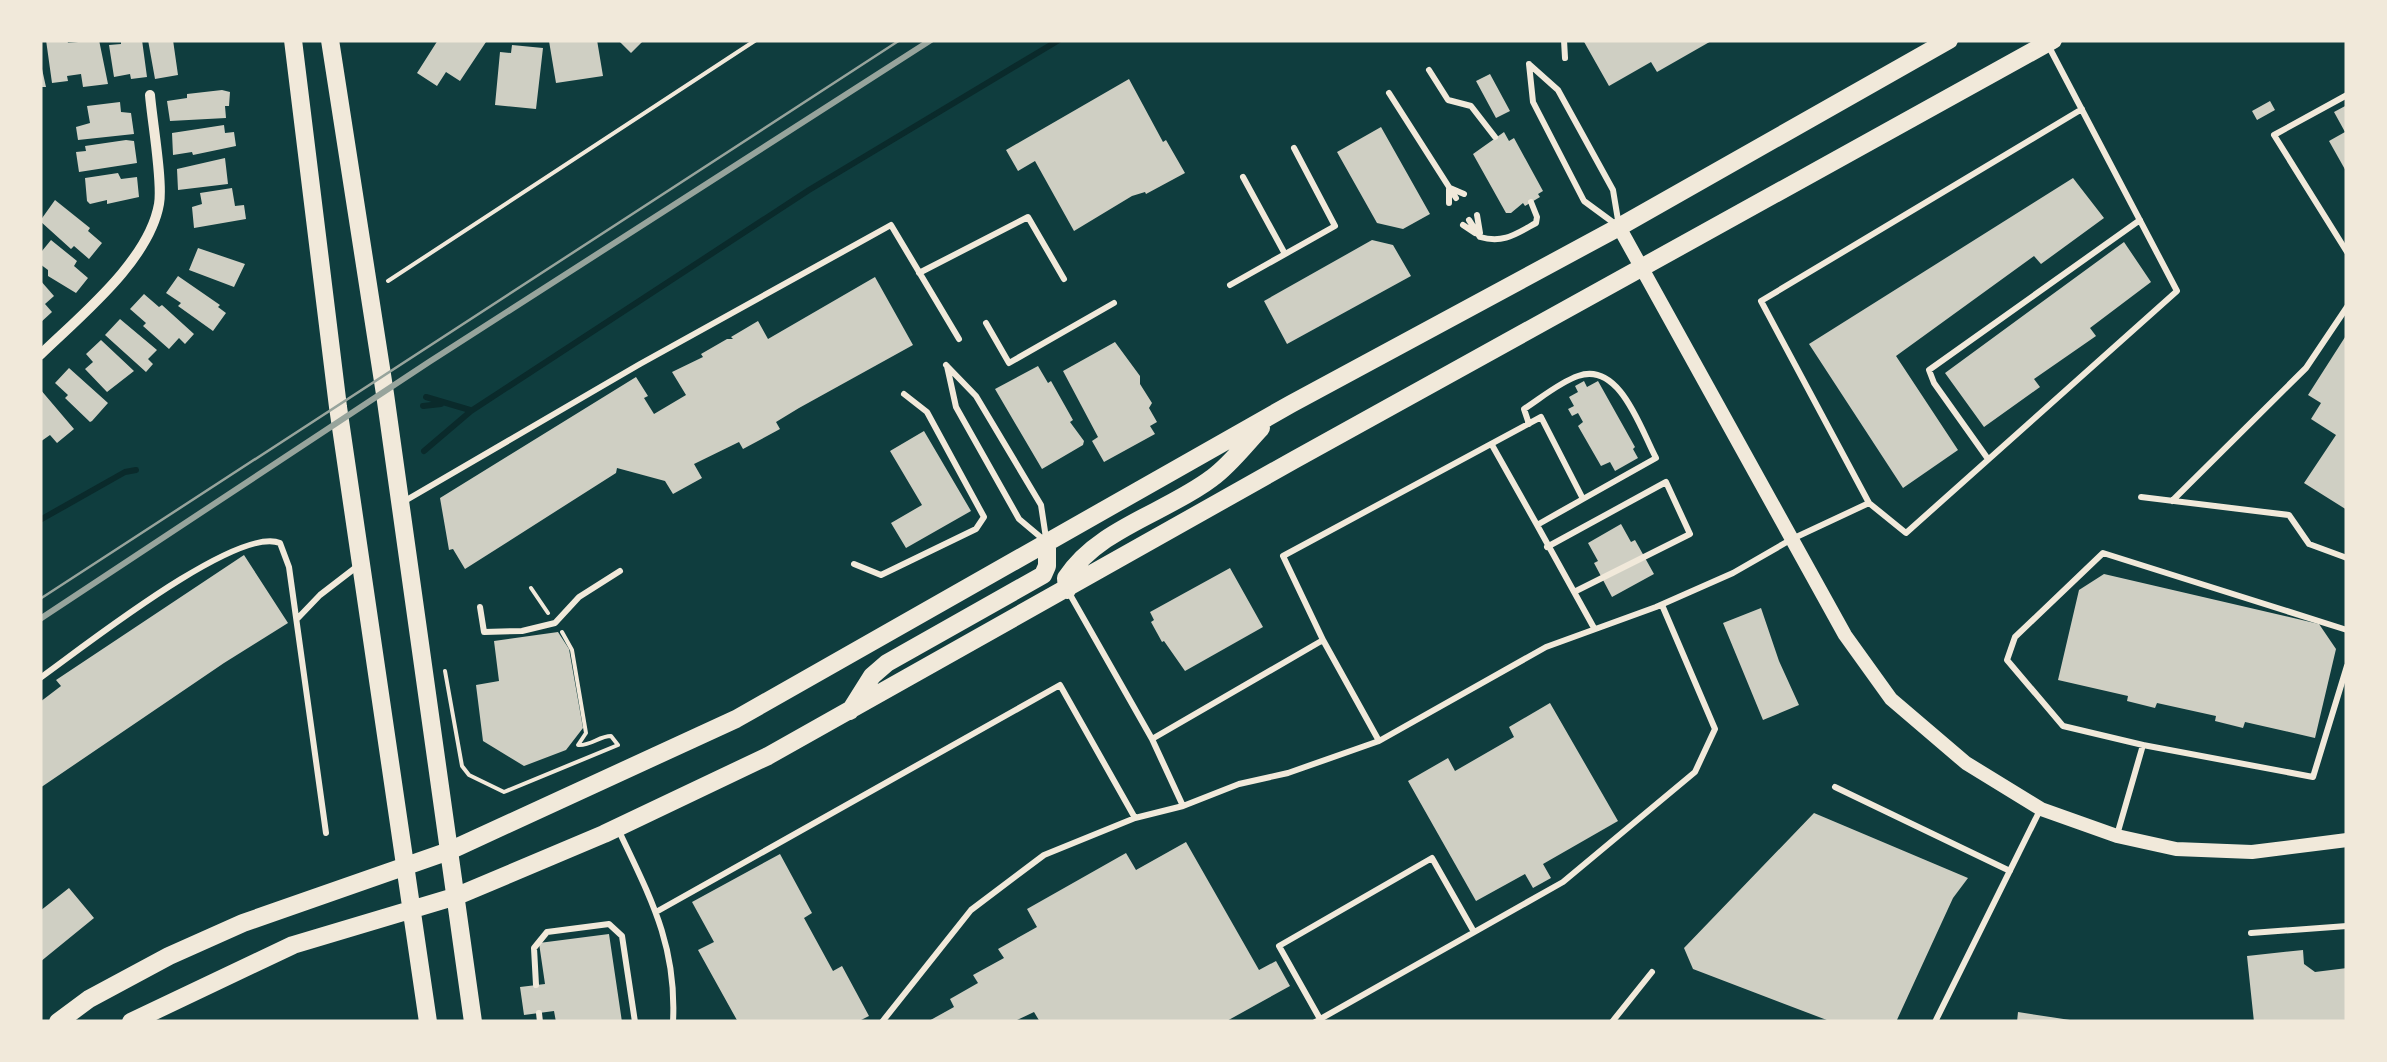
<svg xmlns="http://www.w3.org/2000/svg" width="2387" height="1062" font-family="Rubik,sans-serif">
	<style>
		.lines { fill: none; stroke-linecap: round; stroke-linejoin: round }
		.stream { stroke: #0a2a2b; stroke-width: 6 }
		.building { fill: #cfcfc3 }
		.path { stroke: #f1e9da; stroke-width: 4 }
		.service { stroke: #f1e9da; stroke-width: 6 }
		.minor { stroke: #f1e9da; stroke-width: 10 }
		.tertiary { stroke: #f1e9da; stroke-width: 14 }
		.primary { stroke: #f1e9da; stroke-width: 18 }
		.tram { stroke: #97a49c; stroke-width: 2.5 }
		.rail { stroke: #97a49c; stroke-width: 6 }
	</style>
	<rect width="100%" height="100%" fill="#0f3d3e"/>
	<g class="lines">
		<path class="stream" d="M426,397L470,410
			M423,406L441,404
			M424,451L471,411L809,190L1059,40
			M40,520L125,472L136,470"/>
	</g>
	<path class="building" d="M46,40H67L68,43L99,40L108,84L83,87L81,74L67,76L68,81L52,83Z
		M121,40H142L147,77L131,79L130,74L114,77L109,45L121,44Z
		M148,40H173L178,75L155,79Z
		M438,40H482L486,42L460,81L446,72L437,86L417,73Z
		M597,40L603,76L556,83L549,41Z
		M618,40H644L631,53Z
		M1583,40H1713L1657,72L1651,62L1609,86Z
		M512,45L543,48L536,109L495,105L500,52L511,53Z
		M40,60L46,87H40Z
		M1490,74L1510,111L1496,118L1476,81Z
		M1129,79L1163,142L1166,140L1185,173L1146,194L1145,192L1132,196L1074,231L1035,161L1018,171L1006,150Z
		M222,90L230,92L229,106H225L226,118L170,121L167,101L187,98V94Z
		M2270,101L2275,110L2257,120L2252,111Z
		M120,102L121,112L131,113L134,134L78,140L76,127L90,123L87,106Z
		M2347,105V173L2329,141L2345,132L2334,112Z
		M224,125L225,133L234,132L236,146L193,155L192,152L173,155L172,133Z
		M1381,127L1430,214L1403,229L1377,223L1337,152Z
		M1504,132L1509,141L1514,138L1543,191L1538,194L1540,197L1525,206L1523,203L1511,213H1506L1473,154Z
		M126,140L134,141L137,163L79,172L76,152L86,151L85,146Z
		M225,158L228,184L178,190L177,169Z
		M118,173L121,179L137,177L139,197L107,204V200L90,204L87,201L85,178Z
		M2073,178L2104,218L2041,264L2034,256L1896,356L1958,450L1903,488L1809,344Z
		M232,188L235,206L244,205L246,219L194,228L192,207L202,204L200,193Z
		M55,200L90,228L88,231L102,243L89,259L74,246L71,249L40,221Z
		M51,240L77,261L74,266L88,278L76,293L48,276V270L40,264V249L42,251Z
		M1372,240L1393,245L1411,276L1287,344L1264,301Z
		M2124,242L2151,282L2090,328L2096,336L2034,379L2040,387L1984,427L1945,373Z
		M198,248L245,264L234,287L189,270Z
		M178,276L220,305L218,307L226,313L213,331L178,306L181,303L166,293Z
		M875,277L913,345L799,408L776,422L780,429L743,449L739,442L694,464L702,478L673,494L665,481L617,468L616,473L465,569L453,549L449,550L440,498L636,377L648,396L644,398L654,414L686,395L672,372L703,357L701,354L727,339H733L731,337L758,321L768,339Z
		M40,280L54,296L45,304L52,312L40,323Z
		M144,294L159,307L162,305L194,334L185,344L179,338L169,349L143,326L146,323L130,309Z
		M120,319L157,350L148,359L153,364L146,372L105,335Z
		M2347,334V510L2304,483L2336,435L2311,419L2321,403L2308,395Z
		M101,340L134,371L107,392L85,369L93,362L86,354Z
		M1115,342L1140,376V384L1152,403L1149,408L1157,422L1150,426L1155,434L1104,462L1092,441L1098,437L1063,371Z
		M1038,366L1048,383L1051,381L1073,420L1070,422L1084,441L1083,445L1042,469L995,389Z
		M69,368L108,403L92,421L90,422L65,398L68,395L55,383Z
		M1584,381L1587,387L1598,381L1635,447L1633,449L1638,458L1615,471L1610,462L1601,466L1578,426L1583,422L1578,413L1572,416L1568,409L1574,406L1569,397L1578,392L1575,386Z
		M40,389L74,429L57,443L50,435L40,442Z
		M924,431L971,511L906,548L891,523L922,505L890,451Z
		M1621,524L1631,542L1635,540L1654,574L1612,597L1594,563L1598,561L1588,543Z
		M244,555L288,623L224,663L40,788V702L61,686L56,680Z
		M1230,568L1263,627L1185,671L1164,641L1162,642L1151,622L1154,620L1150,612Z
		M2104,574L2319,624L2336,649L2315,738L2245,722L2243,728L2215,721L2216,716L2157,703L2155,708L2127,701L2128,696L2058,680L2079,590Z
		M1761,608L1779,661L1799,705L1763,720L1723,623Z
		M558,632L569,649L583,728L566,750L524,766L483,741L476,685L499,681L494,641Z
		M1550,703L1618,821L1543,864L1551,878L1533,888L1525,874L1476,901L1408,781L1448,758L1455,771L1514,737L1509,727Z
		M1814,813L1968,878L1953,898L1896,1022H1832L1693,969L1684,948Z
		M1186,842L1259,970L1276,961L1290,986L1225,1022H1040L1034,1012L1013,1022H927L954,1007L950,999L978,983L973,975L1004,958L998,949L1037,927L1027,909L1126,853L1136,870Z
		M780,854L812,913L804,918L833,971L842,966L869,1016L857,1022H738L698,950L714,942L692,902Z
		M69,888L94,918L40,962V911Z
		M609,934L622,1022H556L554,1011L524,1015L520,987L545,984L539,943Z
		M2303,950L2304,964L2315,972L2347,968V1022H2254L2247,956Z
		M2018,1012L2070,1020V1022H2017Z"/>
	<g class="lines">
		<path class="path" d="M388,281L756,40
			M531,588L548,613
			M445,671L462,766L469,775L504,792L618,745L611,736C599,736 591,746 578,745L586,733L572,650L562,632"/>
		<path class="service" d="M1564,40L1565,58
			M2048,45C2091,127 2134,209 2177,291L1906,533L1869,503L1761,301L2082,109
			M1529,64L1533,102L1584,201L1618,226
			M1530,65L1558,90L1613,190L1619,226
			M1429,70L1448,100L1471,106L1495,137
			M1389,93L1456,198
			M2347,95L2274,135L2347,252
			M1243,177L1285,254
			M1450,188L1464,194
			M1449,189V203
			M1477,215L1480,233
			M1469,220L1480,237C1503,244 1516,234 1536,223L1537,217L1531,202
			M1463,225L1475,233
			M919,273L1028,217L1064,279
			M1230,285L1335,226L1294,148
			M986,323L1009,363L1114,303
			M946,365L976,396L1041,505L1046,538
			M947,366L956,407L1019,519L1044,540
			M1529,424L1524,409C1541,398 1560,382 1578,376C1620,361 1641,430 1656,458L1583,499
			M1492,445L1537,525
			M1988,459L1934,383L1929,370L2140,220
			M2141,497L2289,515L2309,544L2347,558
			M2172,501L2306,368L2347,307
			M403,502L640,364L891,225L959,339
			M1547,547L1666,482L1690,534L1574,592
			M854,564L881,575L976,529L984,517L927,412L904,394
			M1068,591L1152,739L1183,806
			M480,607L484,632L522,631L555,623L579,597L620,571
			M297,619L320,595L359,565
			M2347,630L2103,553L2015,637L2007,660L2063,726L2143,745L2313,777L2347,666
			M1323,640L1379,741
			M40,678C81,649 237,525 280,543L289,567L326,833
			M1152,739L1323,640L1283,556L1541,417L1583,499L1537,525L1594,628
			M1835,787L2010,871
			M618,829C650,897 677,945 673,1022
			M2117,835L2143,745
			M656,912L1060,685L1135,818
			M2251,933L2347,926
			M536,985L534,948L547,932L609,924L622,936L635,1022
			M539,1013L540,1022
			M1320,1019L1279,946L1432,858L1474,932
			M882,1022L971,910L1044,855L1135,818L1183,806L1239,784L1288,773L1379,741L1546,647L1656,607L1733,573L1792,539L1869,503
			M1315,1022L1563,882L1695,772L1715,729L1662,605
			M1612,1022L1652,972
			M1935,1022L2040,810"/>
		<path class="minor" d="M40,355C80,316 149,261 159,204C163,182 152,120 150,95"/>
		<path class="tertiary" d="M1619,227L1845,635L1891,699L1966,763L2041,809L2117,836L2176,849L2252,852L2347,840"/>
		<path class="primary" d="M293,40L338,407L428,1022
			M330,40L385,394L473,1022
			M1067,590L1066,578C1099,528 1166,513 1212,478C1230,465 1245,445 1261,428
			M850,711L872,676L887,663L1043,575L1047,566V542
			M58,1022L89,999L169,956L243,923L449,851L736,719L1291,404L1619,227L1949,40
			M131,1022L293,945L457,896L604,834L768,756L1294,460L2053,40"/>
		<path class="tram" d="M40,599L900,40"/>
		<path class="rail" d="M40,619L429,362L931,40"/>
	</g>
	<rect width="2387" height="1062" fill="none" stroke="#f1e9da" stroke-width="85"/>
</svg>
